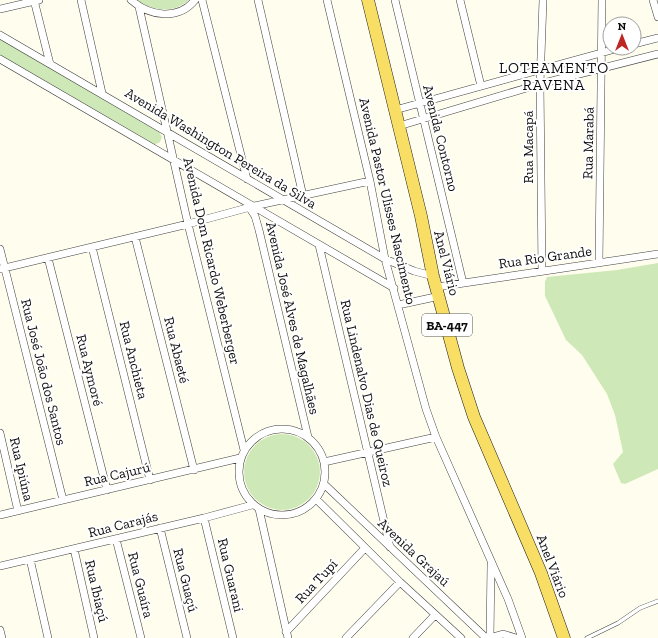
<svg xmlns="http://www.w3.org/2000/svg" width="658" height="638" font-family="'Zilla Slab',serif">
	<style>
		.green { fill: #cee9b7 }
		.lines { fill: none; stroke-linecap: round; stroke-linejoin: round }
		.lane-casing { stroke: #404040; stroke-width: 4.5 }
		.street-casing { stroke: #404040; stroke-width: 8 }
		.primary-casing { stroke: #1e1e1e; stroke-width: 13 }
		.lane { stroke: #fff; stroke-width: 3.5 }
		.street { stroke: #fff; stroke-width: 7 }
		.primary { stroke: #f8de64; stroke-width: 12 }
		.labels { text-anchor: middle; stroke-width: 4; stroke-linejoin: round; paint-order: stroke }
		.shield { fill: #fff; stroke: #565656; stroke-width: 1 }
		.shield-label { font-size: 13px; font-weight: bold; fill: #0d0d0d }
		.street-label { font-size: 14px; fill: #0d0d0d; stroke: #fff }
		.neighbourhood-label { font-size: 15px; letter-spacing: 1px; fill: #0d0d0d; stroke: #fff }
	</style>
	<rect width="100%" height="100%" fill="#fffded"/>
	<path class="green" d="M137,0H189C174,14 152,11 137,0Z
		M0,39L159,132L162,137L160,142L154,145L0,55Z
		M658,263V469L625,484L621,483L613,464L623,452L615,415L607,394L582,355L566,340L545,296V282L547,277L617,270Z
		M244 472a38 38 0 1 1 76 0a38 38 0 1 1-76 0Z"/>
	<g class="lines">
		<defs>
			<path id="lane" d="M587,638L618,623L640,608L658,601"/>
			<path id="street" d="M34,0L50,64
				M81,0L102,93
				M131,0C149,16 178,21 195,0
				M202,0L247,179
				M258,0L303,196
				M327,0L370,181L385,259L426,409L436,437L508,599L522,638
				M395,0L463,283
				M460,0L481,86
				M653,0L658,17
				M139,7L188,224L244,450
				M0,9L39,0
				M0,35L385,259L414,271L433,276
				M634,44L658,38
				M0,59L394,288
				M395,110L619,48
				M399,126L540,84L658,54
				M249,207L255,216L259,230L308,437
				M135,237L194,470
				M319,245L390,547
				M92,247L150,480
				M0,249L63,500
				M48,258L107,490
				M599,263L602,0
				M0,269L188,224L254,206L370,181
				M542,271L540,84L543,0
				M437,287L658,254
				M398,305L440,296
				M239 472a43 43 0 1 1 86 0a43 43 0 1 1-86 0Z
				M0,433L18,511
				M324,462L436,437
				M324,484L486,638
				M316,499L400,582L461,638
				M259,509L288,638
				M0,515L240,458
				M204,518L233,638
				M160,528L187,638
				M116,539L141,638
				M74,549L94,638
				M30,559L48,638
				M0,566L204,518L252,505
				M0,630L2,638
				M286,632L365,548
				M490,637L491,565
				M346,638L400,582
				M413,638L435,615
				M489,638L503,634L516,638"/>
			<path id="primary" d="M368,0L421,216L433,276L458,368L474,417L541,573L564,638"/>
		</defs>
		<use href="#lane" class="lane-casing"/>
		<use href="#street" class="street-casing"/>
		<use href="#primary" class="primary-casing"/>
		<use href="#lane" class="lane"/>
		<use href="#street" class="street"/>
		<use href="#primary" class="primary"/>
	</g>
	<g class="labels">
		<rect class="shield" x="422" y="314" width="50" height="22" rx="3"/>
		<g class="shield-label">
			<text x="447" y="330">BA-447</text>
		</g>
		<g class="street-label">
			<text transform="translate(441 138) rotate(76)" y="5">Avenida Contorno</text>
			<text transform="translate(588 143) rotate(-89)" y="5">Rua Marabá</text>
			<text transform="translate(528 147) rotate(-90)" y="5">Rua Macapá</text>
			<text transform="translate(221 148) rotate(31)" y="5">Avenida Washington Pereira da Silva</text>
			<text transform="translate(388 201) rotate(77)" y="5">Avenida Pastor Ulisses Nascimento</text>
			<text transform="translate(545 257) rotate(-8)" y="5">Rua Rio Grande</text>
			<text transform="translate(212 261) rotate(77)" y="5">Avenida Dom Ricardo Weberberger</text>
			<text transform="translate(447 263) rotate(76)" y="5">Anel Viário</text>
			<text transform="translate(293 318) rotate(77)" y="5">Avenida José Alves de Magalhães</text>
			<text transform="translate(177 350) rotate(76)" y="5">Rua Abaeté</text>
			<text transform="translate(134 360) rotate(76)" y="5">Rua Anchieta</text>
			<text transform="translate(90 370) rotate(76)" y="5">Rua Aymoré</text>
			<text transform="translate(44 372) rotate(76)" y="5">Rua José João dos Santos</text>
			<text transform="translate(367 393) rotate(77)" y="5">Rua Lindenalvo Dias de Queiroz</text>
			<text transform="translate(22 469) rotate(77)" y="5">Rua Ipiúna</text>
			<text transform="translate(117 474) rotate(-13)" y="5">Rua Cajurú</text>
			<text transform="translate(123 524) rotate(-14)" y="5">Rua Carajás</text>
			<text transform="translate(414 552) rotate(43)" y="5">Avenida Grajaú</text>
			<text transform="translate(553 566) rotate(69)" y="5">Anel Viário</text>
			<text transform="translate(231 575) rotate(77)" y="5">Rua Guarani</text>
			<text transform="translate(186 580) rotate(76)" y="5">Rua Guaçú</text>
			<text transform="translate(316 581) rotate(-47)" y="5">Rua Tupí</text>
			<text transform="translate(141 585) rotate(76)" y="5">Rua Guaíra</text>
			<text transform="translate(97 591) rotate(77)" y="5">Rua Ibiaçú</text>
		</g>
		<g class="neighbourhood-label">
			<text x="554" y="73">LOTEAMENTO<tspan x="554" dy="17">RAVENA</tspan></text>
		</g>
	</g>
	<g transform="translate(622 36)"><circle r="19" fill="#ffffff" stroke="#9e9e9e"/>
	<path d="M0-3L7 15L0 10L-7 15Z" fill="#bd2825"/>
	<text y="-6" font-size="11" font-weight="bold" text-anchor="middle" fill="#0d0d0d">N</text>
	</g>
</svg>
